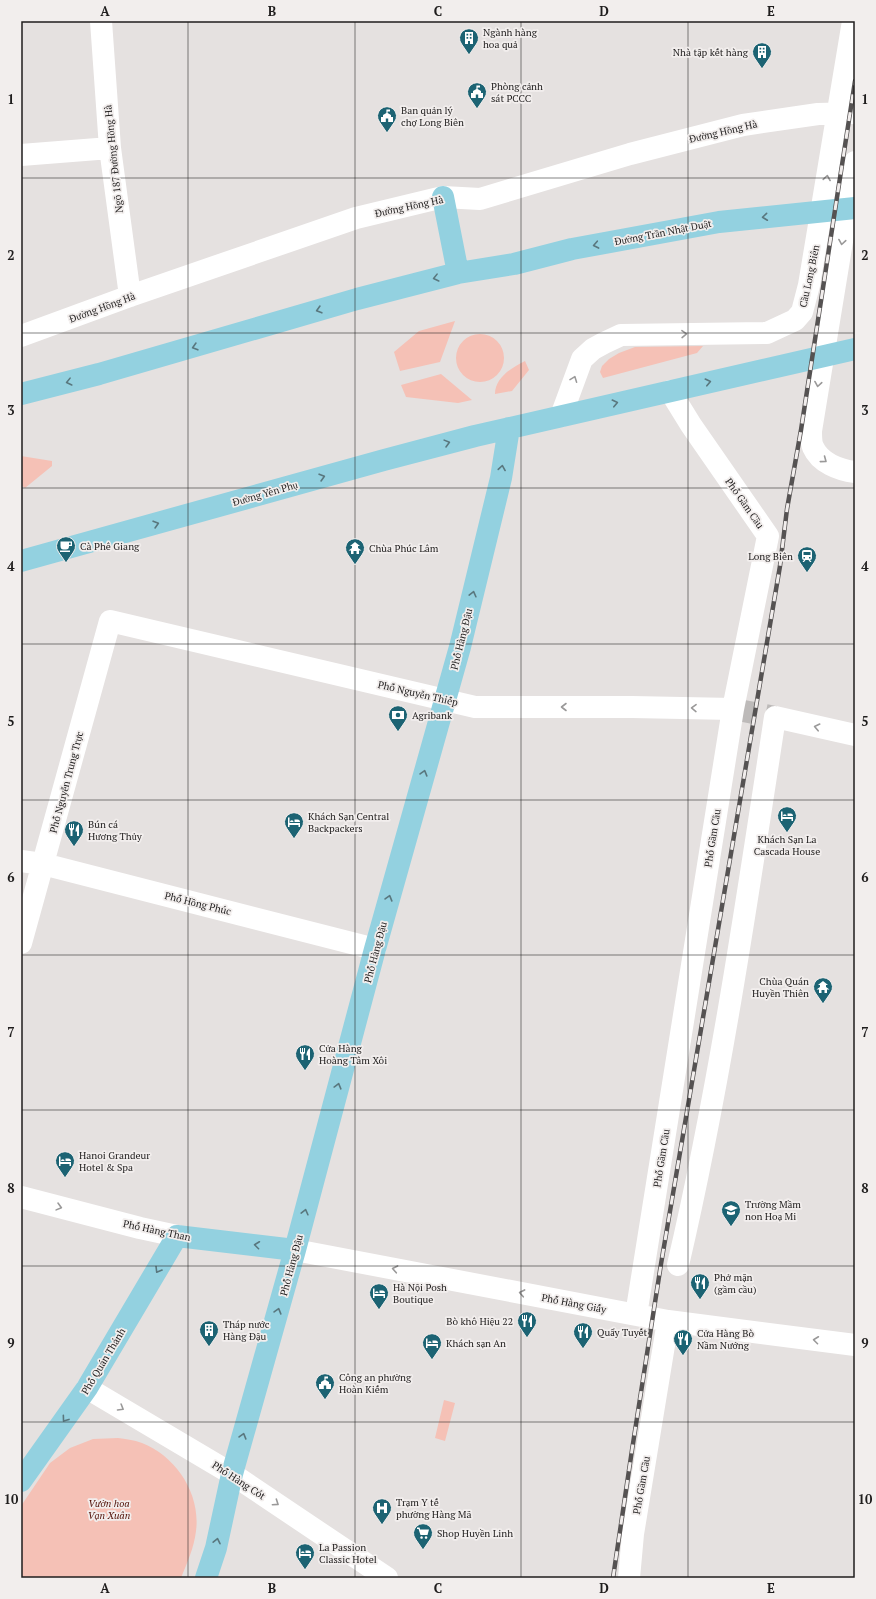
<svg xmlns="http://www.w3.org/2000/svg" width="876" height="1599" font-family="'PT Serif',serif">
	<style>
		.green { fill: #f5c1b6 }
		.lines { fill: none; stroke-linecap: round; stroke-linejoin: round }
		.minor-tunnel { stroke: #bdbab9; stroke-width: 22; stroke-dasharray: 22 11; stroke-linecap: butt }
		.minor { stroke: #fff; stroke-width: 22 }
		.major { stroke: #93d1e0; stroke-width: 22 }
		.rail-casing { stroke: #555252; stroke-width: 4.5 }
		.rail { stroke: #f2eeed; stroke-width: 3; stroke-dasharray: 9; stroke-linecap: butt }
		.oneway { stroke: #9a9999 }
		.oneway2 { stroke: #59777e }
		.grid { fill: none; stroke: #1f1d1d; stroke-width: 1; stroke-opacity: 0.55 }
		.labels { text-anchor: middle; stroke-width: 3.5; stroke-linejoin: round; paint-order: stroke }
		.poi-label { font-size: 10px; fill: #1f1d1d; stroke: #f2eeed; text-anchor: start }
		.street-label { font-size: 10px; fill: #1f1d1d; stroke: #f2eeed }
		.park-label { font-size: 10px; font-style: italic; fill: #500e04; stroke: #f2eeed }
		.neatline { fill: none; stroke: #1f1d1d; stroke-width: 1.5 }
		.grid-label { font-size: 13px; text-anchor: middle; font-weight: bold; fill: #1f1d1d }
	</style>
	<rect width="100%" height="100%" fill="#e5e1e0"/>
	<path class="green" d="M455,321L440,362L400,371L394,352L419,331Z
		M456 358a24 24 0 1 1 48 0a24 24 0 1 1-48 0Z
		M703,346L697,353L603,378L600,372L602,366L609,359L619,353L635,347Z
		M525,361L529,370L512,391L495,394C495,378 511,368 525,361Z
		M441,374L472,400L458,403L406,397L401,385Z
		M21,456L52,461V466L25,488L21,485Z
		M444,1400L455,1403L445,1441L435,1438Z
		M118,1438C125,1439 134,1440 142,1443C176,1456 201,1494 196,1531C194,1548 187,1563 181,1578H21V1506L50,1463L70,1448L93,1439Z"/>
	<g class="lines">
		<path class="minor-tunnel" d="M733,709L775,717"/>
		<path class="minor" d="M101,21L110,148L130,296
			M21,155L110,148
			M855,162L811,431C811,436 811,443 813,447C820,463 839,470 855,472
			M21,336L130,296L356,218L443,197L480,199L630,154L743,125L818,114L855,113
			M561,416L582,359L593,349L604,343L621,335L767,333L795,320L802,312L809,285L853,21
			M21,861L43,864L375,949
			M21,943L110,621L475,707H632L733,709
			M21,1197L140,1228L177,1236
			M295,1250L668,1321L855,1345
			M678,1265C720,1085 747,900 775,717L855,735
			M636,1315L733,709L768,536L691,425L670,391
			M87,1388L232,1474L387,1578
			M629,1578L633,1534L668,1321"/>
		<path class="major" d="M443,197L458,273
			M21,394L99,374L357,299L458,273L514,264L572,249L719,222L855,208
			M21,561L384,460L475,436L855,349
			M21,1481L87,1388L177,1236L295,1250
			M206,1578L216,1548L232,1474L295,1250L375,949L460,647L501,478L509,428"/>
		<defs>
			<path id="rail" d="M613,1578L632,1450L661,1264L780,566L787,509L801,430L855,81"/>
		</defs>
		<use href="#rail" class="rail-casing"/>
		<use href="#rail" class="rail"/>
	</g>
	<defs><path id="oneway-chevron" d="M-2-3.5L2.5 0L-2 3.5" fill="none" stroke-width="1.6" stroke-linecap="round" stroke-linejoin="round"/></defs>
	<g class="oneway">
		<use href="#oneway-chevron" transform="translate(827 178) rotate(-81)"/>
		<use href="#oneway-chevron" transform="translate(842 242) rotate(99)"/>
		<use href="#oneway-chevron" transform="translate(684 334) rotate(-1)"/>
		<use href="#oneway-chevron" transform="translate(574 379) rotate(-69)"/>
		<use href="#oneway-chevron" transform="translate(818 384) rotate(99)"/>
		<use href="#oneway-chevron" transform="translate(824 460) rotate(37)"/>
		<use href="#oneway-chevron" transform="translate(564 707) rotate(-180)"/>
		<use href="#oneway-chevron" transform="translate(694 708) rotate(-179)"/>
		<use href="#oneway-chevron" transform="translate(817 727) rotate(-167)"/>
		<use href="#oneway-chevron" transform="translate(59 1207) rotate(15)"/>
		<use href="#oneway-chevron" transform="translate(395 1269) rotate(-169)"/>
		<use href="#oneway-chevron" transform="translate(522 1293) rotate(-169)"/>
		<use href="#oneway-chevron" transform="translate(816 1340) rotate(-173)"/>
		<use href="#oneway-chevron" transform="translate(121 1408) rotate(31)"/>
		<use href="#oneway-chevron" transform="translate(276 1503) rotate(34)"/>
	</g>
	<g class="oneway2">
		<use href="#oneway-chevron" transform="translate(765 217) rotate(174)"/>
		<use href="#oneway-chevron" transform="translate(596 245) rotate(169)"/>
		<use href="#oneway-chevron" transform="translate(436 278) rotate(166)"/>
		<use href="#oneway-chevron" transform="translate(319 310) rotate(164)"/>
		<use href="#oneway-chevron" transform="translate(195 347) rotate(164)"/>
		<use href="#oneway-chevron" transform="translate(69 382) rotate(166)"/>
		<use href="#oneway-chevron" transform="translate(708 382) rotate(-13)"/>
		<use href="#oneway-chevron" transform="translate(615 403) rotate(-13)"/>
		<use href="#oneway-chevron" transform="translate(447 443) rotate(-15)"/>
		<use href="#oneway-chevron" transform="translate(502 468) rotate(-81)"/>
		<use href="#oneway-chevron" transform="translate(322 477) rotate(-16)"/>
		<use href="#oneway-chevron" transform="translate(156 524) rotate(-16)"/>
		<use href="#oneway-chevron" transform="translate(473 594) rotate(-76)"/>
		<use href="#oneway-chevron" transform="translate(424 773) rotate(-74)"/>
		<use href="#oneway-chevron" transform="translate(389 898) rotate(-74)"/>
		<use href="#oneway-chevron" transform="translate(338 1086) rotate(-75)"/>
		<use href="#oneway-chevron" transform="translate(305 1212) rotate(-76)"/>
		<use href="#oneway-chevron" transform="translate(257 1245) rotate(-173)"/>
		<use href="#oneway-chevron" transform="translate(158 1270) rotate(121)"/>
		<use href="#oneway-chevron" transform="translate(278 1311) rotate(-74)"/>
		<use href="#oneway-chevron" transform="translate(65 1419) rotate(126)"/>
		<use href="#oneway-chevron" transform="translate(243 1436) rotate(-74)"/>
		<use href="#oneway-chevron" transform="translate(217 1541) rotate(-78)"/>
	</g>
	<path class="grid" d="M188,21V1578M355,21V1578M521,21V1578M688,21V1578M21,178H855M21,333H855M21,488H855M21,644H855M21,800H855M21,955H855M21,1110H855M21,1266H855M21,1422H855"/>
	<defs>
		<symbol id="building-pin" viewBox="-11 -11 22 30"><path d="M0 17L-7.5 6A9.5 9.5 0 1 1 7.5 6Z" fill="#1c6373" stroke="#f2eeed"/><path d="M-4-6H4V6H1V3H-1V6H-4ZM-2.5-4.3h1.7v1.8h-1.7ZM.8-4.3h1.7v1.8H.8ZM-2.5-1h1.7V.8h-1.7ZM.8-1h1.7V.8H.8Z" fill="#fff"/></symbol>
		<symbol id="civic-pin" viewBox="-11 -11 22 30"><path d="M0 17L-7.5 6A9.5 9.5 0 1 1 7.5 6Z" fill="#1c6373" stroke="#f2eeed"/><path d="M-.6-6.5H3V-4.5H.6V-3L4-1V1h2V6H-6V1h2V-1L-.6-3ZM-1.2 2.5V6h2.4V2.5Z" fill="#fff"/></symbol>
		<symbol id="cafe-pin" viewBox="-11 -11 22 30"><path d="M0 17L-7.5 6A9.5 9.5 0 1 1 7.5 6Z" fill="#1c6373" stroke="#f2eeed"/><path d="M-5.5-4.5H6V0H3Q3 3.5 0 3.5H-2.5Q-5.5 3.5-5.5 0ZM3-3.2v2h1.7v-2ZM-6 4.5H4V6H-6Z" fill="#fff"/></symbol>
		<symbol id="temple-pin" viewBox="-11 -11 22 30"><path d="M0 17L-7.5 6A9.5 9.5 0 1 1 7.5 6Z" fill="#1c6373" stroke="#f2eeed"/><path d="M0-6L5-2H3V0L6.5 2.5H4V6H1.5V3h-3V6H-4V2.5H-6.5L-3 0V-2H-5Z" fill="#fff"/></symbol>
		<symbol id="station-pin" viewBox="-11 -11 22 30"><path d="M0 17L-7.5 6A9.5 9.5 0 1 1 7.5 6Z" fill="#1c6373" stroke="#f2eeed"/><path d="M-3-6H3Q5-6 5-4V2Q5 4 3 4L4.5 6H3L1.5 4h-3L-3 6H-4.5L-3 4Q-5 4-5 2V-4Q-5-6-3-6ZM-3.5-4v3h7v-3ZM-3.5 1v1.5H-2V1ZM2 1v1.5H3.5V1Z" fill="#fff"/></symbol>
		<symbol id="bank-pin" viewBox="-11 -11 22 30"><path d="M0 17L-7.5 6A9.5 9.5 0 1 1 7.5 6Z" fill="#1c6373" stroke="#f2eeed"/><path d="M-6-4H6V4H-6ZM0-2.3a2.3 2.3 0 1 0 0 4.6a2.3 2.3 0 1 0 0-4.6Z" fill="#fff"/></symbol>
		<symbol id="hotel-pin" viewBox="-11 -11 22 30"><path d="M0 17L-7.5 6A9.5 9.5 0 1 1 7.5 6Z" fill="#1c6373" stroke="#f2eeed"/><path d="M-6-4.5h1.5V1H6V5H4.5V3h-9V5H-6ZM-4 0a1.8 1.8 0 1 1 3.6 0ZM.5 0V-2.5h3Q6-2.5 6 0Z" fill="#fff"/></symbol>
		<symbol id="restaurant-pin" viewBox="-11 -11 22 30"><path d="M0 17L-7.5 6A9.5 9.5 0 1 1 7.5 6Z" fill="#1c6373" stroke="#f2eeed"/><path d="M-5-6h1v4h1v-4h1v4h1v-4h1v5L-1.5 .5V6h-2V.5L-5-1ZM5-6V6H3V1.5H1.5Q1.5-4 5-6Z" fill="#fff"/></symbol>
		<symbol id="school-pin" viewBox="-11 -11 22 30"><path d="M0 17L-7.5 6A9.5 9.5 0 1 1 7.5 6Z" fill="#1c6373" stroke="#f2eeed"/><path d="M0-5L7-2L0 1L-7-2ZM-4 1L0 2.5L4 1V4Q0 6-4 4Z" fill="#fff"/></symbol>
		<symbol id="hospital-pin" viewBox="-11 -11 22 30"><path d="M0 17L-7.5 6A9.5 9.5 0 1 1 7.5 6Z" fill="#1c6373" stroke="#f2eeed"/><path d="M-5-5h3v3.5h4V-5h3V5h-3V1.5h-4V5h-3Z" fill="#fff"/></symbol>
		<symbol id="supermarket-pin" viewBox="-11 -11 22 30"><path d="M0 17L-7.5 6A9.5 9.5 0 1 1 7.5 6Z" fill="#1c6373" stroke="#f2eeed"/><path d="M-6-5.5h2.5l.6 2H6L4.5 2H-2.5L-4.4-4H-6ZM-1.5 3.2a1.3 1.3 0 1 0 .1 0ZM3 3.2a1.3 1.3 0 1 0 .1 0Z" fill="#fff"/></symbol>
	</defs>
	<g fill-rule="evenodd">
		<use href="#building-pin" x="458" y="27" width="22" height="30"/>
		<use href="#building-pin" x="751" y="41" width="22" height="30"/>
		<use href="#civic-pin" x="466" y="81" width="22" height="30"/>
		<use href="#civic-pin" x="376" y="105" width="22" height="30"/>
		<use href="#cafe-pin" x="55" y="535" width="22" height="30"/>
		<use href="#temple-pin" x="344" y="537" width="22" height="30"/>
		<use href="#station-pin" x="796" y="545" width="22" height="30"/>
		<use href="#bank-pin" x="387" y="704" width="22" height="30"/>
		<use href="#hotel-pin" x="776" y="805" width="22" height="30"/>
		<use href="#hotel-pin" x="283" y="811" width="22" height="30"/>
		<use href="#restaurant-pin" x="63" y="819" width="22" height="30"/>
		<use href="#temple-pin" x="812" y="976" width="22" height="30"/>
		<use href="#restaurant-pin" x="294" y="1043" width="22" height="30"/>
		<use href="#hotel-pin" x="54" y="1150" width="22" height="30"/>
		<use href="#school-pin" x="720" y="1199" width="22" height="30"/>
		<use href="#restaurant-pin" x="689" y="1272" width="22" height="30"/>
		<use href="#hotel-pin" x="368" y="1282" width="22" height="30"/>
		<use href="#restaurant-pin" x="516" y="1310" width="22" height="30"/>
		<use href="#building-pin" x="198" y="1319" width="22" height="30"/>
		<use href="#restaurant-pin" x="572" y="1321" width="22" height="30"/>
		<use href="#restaurant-pin" x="672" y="1328" width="22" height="30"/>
		<use href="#hotel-pin" x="421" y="1332" width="22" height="30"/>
		<use href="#civic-pin" x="314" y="1372" width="22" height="30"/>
		<use href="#hospital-pin" x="371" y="1497" width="22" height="30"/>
		<use href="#supermarket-pin" x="412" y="1522" width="22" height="30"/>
		<use href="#hotel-pin" x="294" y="1542" width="22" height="30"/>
	</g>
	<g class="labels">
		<g class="poi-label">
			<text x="483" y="36">Ngành hàng<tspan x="483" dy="12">hoa quả</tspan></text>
			<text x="748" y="56" text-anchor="end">Nhà tập kết hàng</text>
			<text x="491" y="90">Phòng cảnh<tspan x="491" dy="12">sát PCCC</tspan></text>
			<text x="401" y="114">Ban quản lý<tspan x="401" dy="12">chợ Long Biên</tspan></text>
			<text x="80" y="550">Cà Phê Giang</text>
			<text x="369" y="552">Chùa Phúc Lâm</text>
			<text x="793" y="560" text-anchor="end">Long Biên</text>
			<text x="412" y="719">Agribank</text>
			<text x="308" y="820">Khách Sạn Central<tspan x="308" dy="12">Backpackers</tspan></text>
			<text x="88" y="828">Bún cá<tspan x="88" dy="12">Hương Thủy</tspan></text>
			<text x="787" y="843" text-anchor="middle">Khách Sạn La<tspan x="787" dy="12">Cascada House</tspan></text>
			<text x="809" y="985" text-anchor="end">Chùa Quán<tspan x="809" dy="12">Huyền Thiên</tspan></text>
			<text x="319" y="1052">Cửa Hàng<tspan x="319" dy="12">Hoàng Tâm Xôi</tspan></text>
			<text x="79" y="1159">Hanoi Grandeur<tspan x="79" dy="12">Hotel &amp; Spa</tspan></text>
			<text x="745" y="1208">Trường Mầm<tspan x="745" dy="12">non Hoạ Mi</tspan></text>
			<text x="714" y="1281">Phở mặn<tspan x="714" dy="12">(gầm cầu)</tspan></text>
			<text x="393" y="1291">Hà Nội Posh<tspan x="393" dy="12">Boutique</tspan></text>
			<text x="513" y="1325" text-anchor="end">Bò khô Hiệu 22</text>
			<text x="223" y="1328">Tháp nước<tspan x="223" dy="12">Hàng Đậu</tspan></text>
			<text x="597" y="1336">Quẩy Tuyết</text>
			<text x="697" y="1337">Cửa Hàng Bò<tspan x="697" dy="12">Nầm Nướng</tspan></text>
			<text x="446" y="1347">Khách sạn An</text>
			<text x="339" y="1381">Công an phường<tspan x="339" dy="12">Hoàn Kiếm</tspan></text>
			<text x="396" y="1506">Trạm Y tế<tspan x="396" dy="12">phường Hàng Mã</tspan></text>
			<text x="437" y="1537">Shop Huyền Linh</text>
			<text x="319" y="1551">La Passion<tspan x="319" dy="12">Classic Hotel</tspan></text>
		</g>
		<g class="street-label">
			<text transform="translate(723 131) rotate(-13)" y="4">Đường Hồng Hà</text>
			<text transform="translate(113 159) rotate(-96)" y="4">Ngõ 187 Đường Hồng Hà</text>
			<text transform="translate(409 206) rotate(-12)" y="4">Đường Hồng Hà</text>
			<text transform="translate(663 232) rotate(-11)" y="4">Đường Trần Nhật Duật</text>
			<text transform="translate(809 276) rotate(-78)" y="4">Cầu Long Biên</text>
			<text transform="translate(102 307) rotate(-20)" y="4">Đường Hồng Hà</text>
			<text transform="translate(265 493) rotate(-16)" y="4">Đường Yên Phụ</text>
			<text transform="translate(745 503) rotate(55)" y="4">Phố Gầm Cầu</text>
			<text transform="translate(461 639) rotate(-76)" y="4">Phố Hàng Đậu</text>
			<text transform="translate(418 693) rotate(13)" y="4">Phố Nguyễn Thiếp</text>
			<text transform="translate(66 782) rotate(-75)" y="4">Phố Nguyễn Trung Trực</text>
			<text transform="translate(712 838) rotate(-81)" y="4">Phố Gầm Cầu</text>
			<text transform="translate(198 903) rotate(14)" y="4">Phố Hồng Phúc</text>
			<text transform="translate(375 952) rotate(-75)" y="4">Phố Hàng Đậu</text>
			<text transform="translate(661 1158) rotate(-81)" y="4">Phố Gầm Cầu</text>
			<text transform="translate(157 1230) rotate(12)" y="4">Phố Hàng Than</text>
			<text transform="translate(291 1265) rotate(-75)" y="4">Phố Hàng Đậu</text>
			<text transform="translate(574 1303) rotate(11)" y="4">Phố Hàng Giấy</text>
			<text transform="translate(103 1361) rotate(-59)" y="4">Phố Quán Thánh</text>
			<text transform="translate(239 1480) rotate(33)" y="4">Phố Hàng Cót</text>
			<text transform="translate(641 1485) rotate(-80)" y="4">Phố Gầm Cầu</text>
		</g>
		<g class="park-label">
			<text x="109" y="1507">Vườn hoa<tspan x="109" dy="12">Vạn Xuân</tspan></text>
		</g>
	</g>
	<rect width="876" height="1599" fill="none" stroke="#f2eeed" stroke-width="44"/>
	<rect x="22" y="22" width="832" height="1555" class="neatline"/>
	<g class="grid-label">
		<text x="105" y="16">A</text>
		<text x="272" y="16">B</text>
		<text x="438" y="16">C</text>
		<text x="604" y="16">D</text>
		<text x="771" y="16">E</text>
		<text x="11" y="104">1</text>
		<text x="865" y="104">1</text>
		<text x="11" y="260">2</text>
		<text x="865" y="260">2</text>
		<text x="11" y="415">3</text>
		<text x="865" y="415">3</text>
		<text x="11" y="571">4</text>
		<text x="865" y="571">4</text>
		<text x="11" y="726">5</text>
		<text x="865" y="726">5</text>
		<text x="11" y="882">6</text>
		<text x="865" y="882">6</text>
		<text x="11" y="1037">7</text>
		<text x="865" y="1037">7</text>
		<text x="11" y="1193">8</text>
		<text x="865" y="1193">8</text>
		<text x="11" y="1348">9</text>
		<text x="865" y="1348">9</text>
		<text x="11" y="1504">10</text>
		<text x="865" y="1504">10</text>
		<text x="105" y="1593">A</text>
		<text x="272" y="1593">B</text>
		<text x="438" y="1593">C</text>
		<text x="604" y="1593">D</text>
		<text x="771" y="1593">E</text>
	</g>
</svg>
